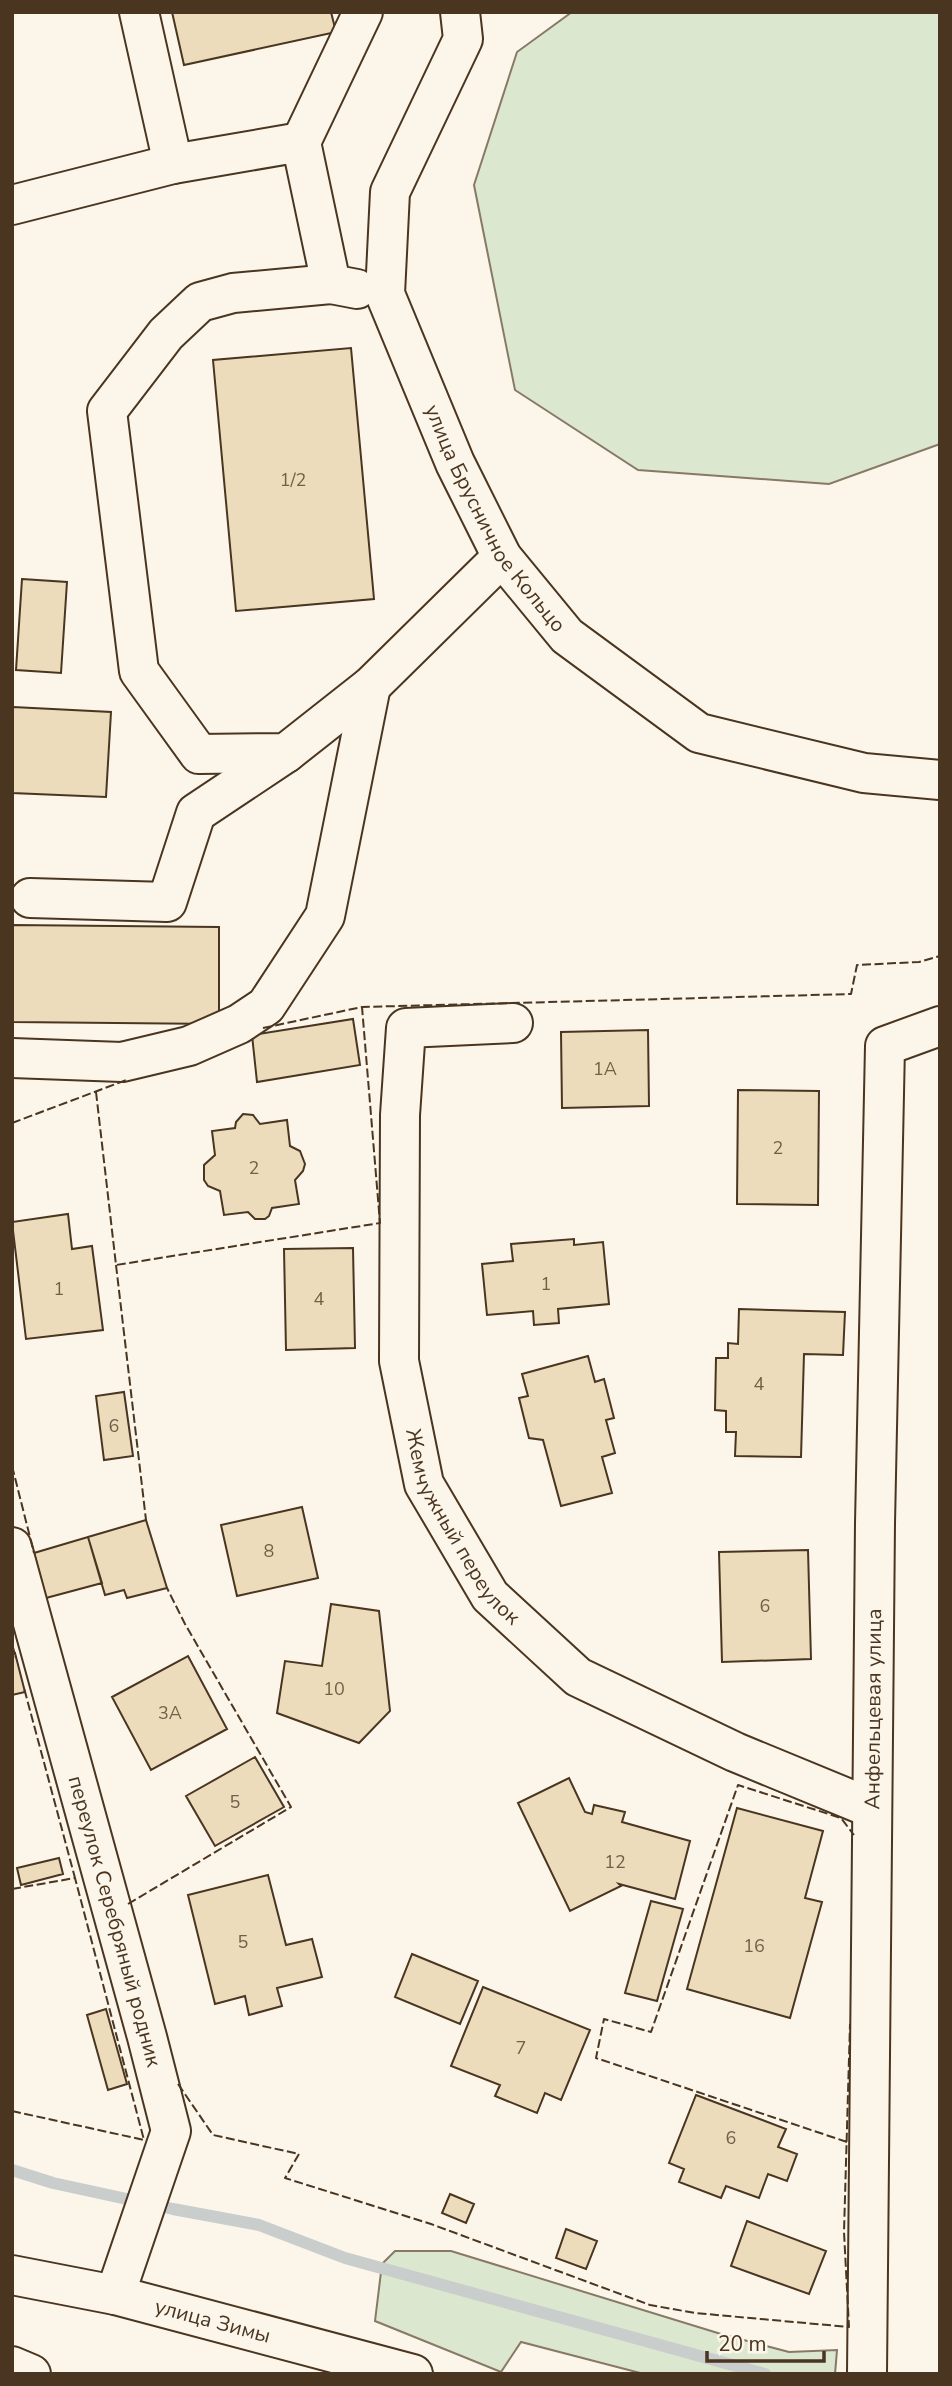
<svg xmlns="http://www.w3.org/2000/svg" width="952" height="2386" font-family="'Nunito Sans',sans-serif">
	<style>
		.green { fill: #dce7d0; stroke: #887966; stroke-width: 2 }
		.lines { fill: none; stroke-linecap: round; stroke-linejoin: round }
		.stream { stroke: #c9cecd; stroke-width: 12 }
		.building { fill: #ecdcbc; stroke: #4a3520; stroke-width: 2 }
		.minor-casing { stroke: #4a3520; stroke-width: 42 }
		.minor { stroke: #fbf6e9; stroke-width: 38 }
		.fence { stroke: #4a3520; stroke-width: 2; stroke-dasharray: 9 3.5; stroke-linecap: butt }
		.labels { text-anchor: middle; stroke-width: 5; stroke-linejoin: round; paint-order: stroke }
		.number-label { font-size: 18px; fill: #725f47 }
		.street-label { font-size: 21px; fill: #4a3520; stroke: #fbf6e9 }
	</style>
	<rect width="100%" height="100%" fill="#fbf6e9"/>
	<path class="green" d="M572,12H940V444L829,484L638,470L515,390L474,185L517,52Z
		M395,2251H451L721,2334L789,2352L837,2350L835,2374H644L521,2342L501,2372L375,2321L382,2264Z"/>
	<g class="lines">
		<path class="stream" d="M12,2170L53,2183L173,2209L259,2225L345,2258L765,2374"/>
	</g>
	<path class="building" d="M172,12H331L336,32L184,65Z
		M351,348L374,599L236,611L213,360Z
		M22,579L67,582L61,673L16,670Z
		M13,707L111,712L106,797L12,793Z
		M12,925L219,927V1024L12,1022Z
		M353,1019L360,1065L257,1082L252,1035Z
		M648,1030L649,1106L562,1108L561,1032Z
		M738,1090L819,1091L818,1205L737,1204Z
		M243,1114L253,1115L260,1124L287,1120L290,1146L300,1151L305,1164L303,1171L295,1180L299,1204L272,1208L269,1216L265,1219H255L248,1212L224,1215L220,1191L208,1186L204,1180V1165L215,1155L212,1131L235,1128L236,1122Z
		M68,1214L72,1249L92,1246L103,1330L26,1339L12,1222Z
		M574,1239V1245L603,1242L609,1304L558,1309L559,1323L534,1325L533,1311L487,1315L482,1264L513,1261L511,1244Z
		M353,1248L355,1348L286,1350L284,1249Z
		M739,1309L845,1312L843,1355L804,1354L801,1457L735,1456L736,1432H726V1411L715,1410L716,1358H728V1343L738,1344Z
		M588,1356L595,1382L604,1379L614,1418L606,1420L615,1453L602,1457L612,1493L561,1506L543,1440L529,1438L519,1398L528,1396L522,1374Z
		M124,1392L133,1456L104,1460L96,1396Z
		M302,1507L318,1578L237,1596L221,1525Z
		M146,1520L167,1588L127,1598L124,1590L105,1595L88,1537Z
		M88,1537L102,1583L46,1598L34,1553Z
		M808,1550L811,1659L722,1662L719,1552Z
		M331,1604L379,1611L390,1711L359,1743L277,1713L285,1661L322,1666Z
		M15,1653L25,1692L12,1695V1654Z
		M188,1656L227,1729L151,1770L112,1697Z
		M255,1757L284,1807L215,1846L186,1796Z
		M569,1778L585,1812L592,1814L594,1805L625,1812L622,1822L690,1841L675,1899L619,1884L621,1886L570,1911L518,1803Z
		M737,1808L823,1831L805,1898L822,1902L790,2018L687,1989Z
		M59,1858L63,1874L21,1885L17,1868Z
		M268,1875L286,1945L312,1939L322,1977L277,1988L282,2006L249,2015L245,1996L215,2004L188,1895Z
		M651,1901L683,1909L657,2001L625,1993Z
		M412,1954L478,1981L460,2024L395,1997Z
		M483,1987L590,2030L561,2100L545,2093L537,2113L495,2096L500,2085L451,2066Z
		M106,2009L127,2084L108,2090L87,2015Z
		M696,2095L786,2129L778,2147L797,2154L787,2181L768,2174L759,2198L726,2186L721,2198L679,2182L684,2169L669,2163Z
		M450,2194L474,2204L466,2223L442,2213Z
		M747,2221L826,2251L809,2294L731,2266Z
		M566,2229L597,2241L586,2269L556,2258Z"/>
	<g class="lines">
		<defs>
			<g id="minor">
				<path d="M139,12L173,164"/>
				<path id="s1" d="M460,12L463,39L390,192L385,294L455,463L502,557L567,636L699,733L864,773L940,780"/>
				<path d="M301,142L363,12"/>
				<path d="M12,205L173,164L301,142L331,284L357,289"/>
				<path d="M331,284L233,293L200,302L166,334L107,411L139,671L199,754L286,753L371,686L502,557"/>
				<path d="M30,898L167,902L196,813L286,753"/>
				<path id="s2" d="M513,1023L406,1028L400,1115L399,1361L424,1484L490,1596L578,1677L735,1752L871,1808"/>
				<path d="M12,1058L122,1062L189,1046L239,1024L266,1006L325,916L371,686"/>
				<path id="s3" d="M12,1547L147,2037L171,2131L115,2295"/>
				<path id="s4" d="M12,2275L115,2295L413,2374"/>
				<path d="M12,2366L31,2374"/>
				<path id="s5" d="M867,2374L875,1523L885,1046L940,1026"/>
			</g>
		</defs>
		<use href="#minor" class="minor-casing"/>
		<use href="#minor" class="minor"/>
		<path class="fence" d="M263,1028L362,1007L851,994L857,965L919,962L940,956
			M96,1092L116,1265L380,1223L362,1007
			M12,1123L129,1079
			M116,1265L146,1520
			M12,1466L34,1553
			M12,1644L16,1658
			M12,1889L75,1878L24,1688
			M128,1904L291,1807L185,1624L167,1588
			M178,2084L213,2135L299,2154L285,2178L431,2224L650,2305L695,2313L849,2327L844,2232L850,2024
			M12,2111L144,2140L75,1878
			M847,2142L596,2058L604,2019L651,2032L738,1785L841,1818L854,1835"/>
	</g>
	<g class="labels">
		<g class="number-label">
			<text x="293" y="486">1/2</text>
			<text x="605" y="1075">1А</text>
			<text x="778" y="1154">2</text>
			<text x="254" y="1174">2</text>
			<text x="546" y="1290">1</text>
			<text x="59" y="1295">1</text>
			<text x="319" y="1305">4</text>
			<text x="759" y="1390">4</text>
			<text x="114" y="1432">6</text>
			<text x="269" y="1557">8</text>
			<text x="765" y="1612">6</text>
			<text x="334" y="1695">10</text>
			<text x="170" y="1719">3А</text>
			<text x="235" y="1808">5</text>
			<text x="615" y="1868">12</text>
			<text x="243" y="1948">5</text>
			<text x="754" y="1952">16</text>
			<text x="521" y="2054">7</text>
			<text x="731" y="2144">6</text>
		</g>
		<g class="street-label">
			<text dy="7" stroke="none"><textPath href="#s1" startOffset="550">улица Брусничное Кольцо</textPath></text>
			<text dy="7" stroke="none"><textPath href="#s2" startOffset="621">Жемчужный переулок</textPath></text>
			<text dy="7" stroke="none"><textPath href="#s5" startOffset="665">Анфельцевая улица</textPath></text>
			<text dy="7" stroke="none"><textPath href="#s3" startOffset="388">переулок Серебряный родник</textPath></text>
			<text dy="7" stroke="none"><textPath href="#s4" startOffset="206">улица Зимы</textPath></text>
		</g>
	</g>
	<rect width="952" height="2386" fill="none" stroke="#4a3520" stroke-width="28"/>
	<path d="M707 2351v10h117v-10" fill="none" stroke="#4a3520" stroke-width="3.5"/>
	<text x="718" y="2351" font-size="21" fill="#4a3520" stroke="#fbf6e9" stroke-width="5" paint-order="stroke">20 m</text>
</svg>
